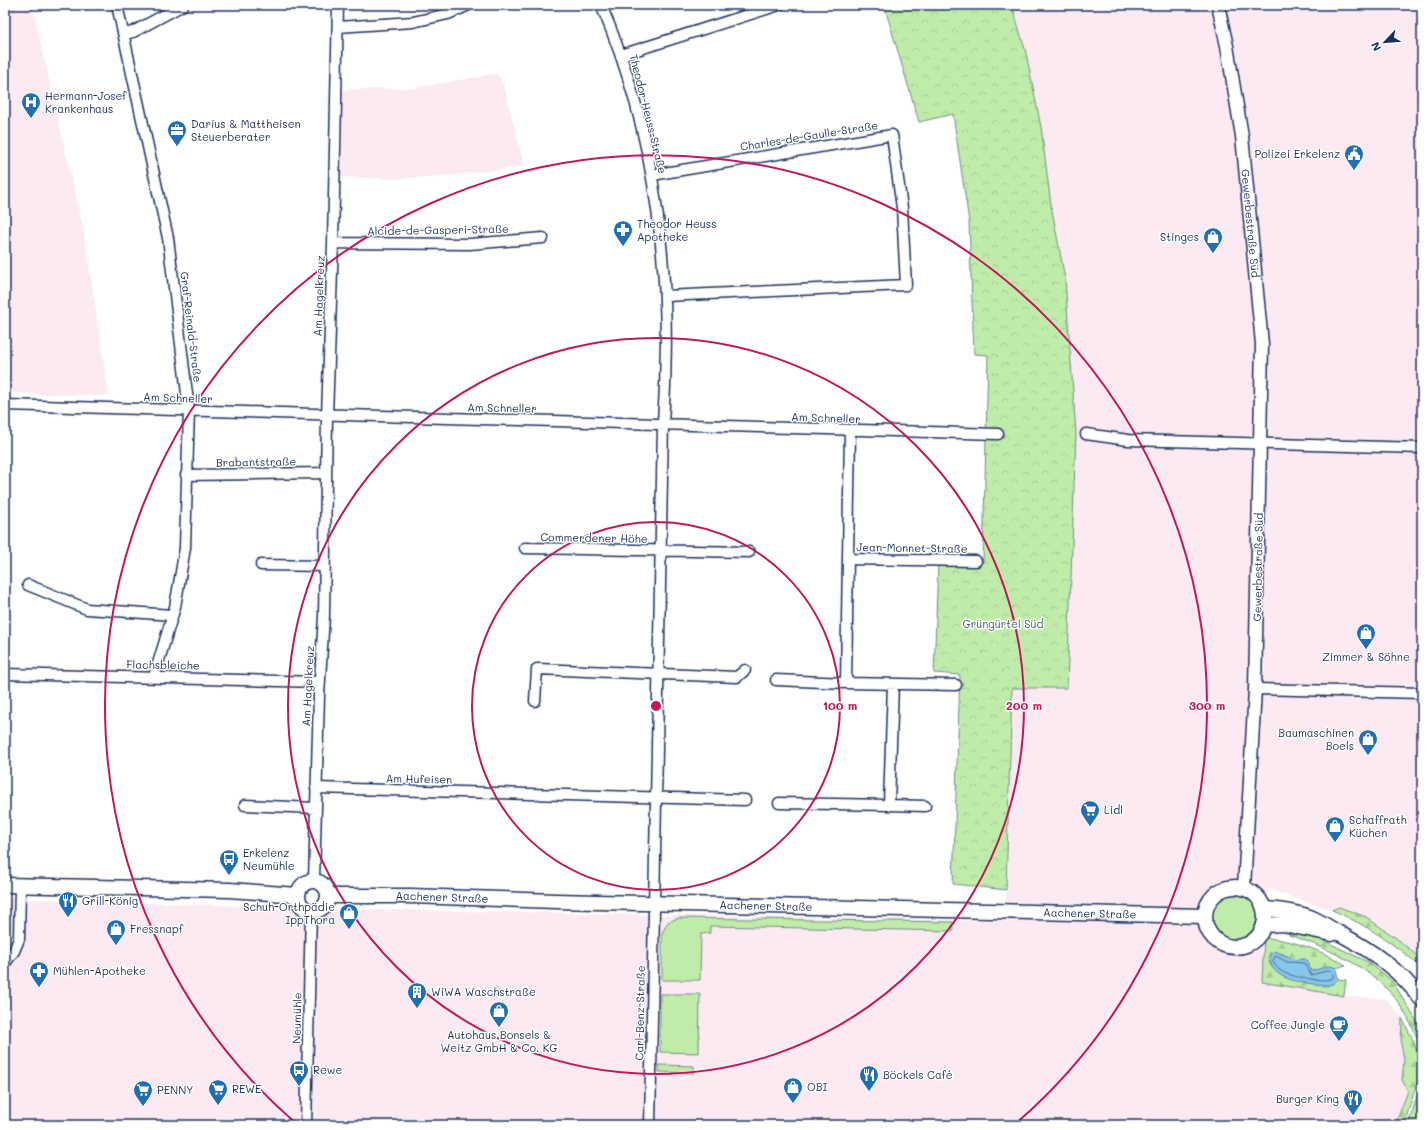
<svg xmlns="http://www.w3.org/2000/svg" width="1427" height="1130" font-family="Mali,sans-serif">
	<style>
		.built { fill: #fbeaf1 }
		.green { fill: #c0eca9; stroke: #6e8e84 }
		.forest { fill: url(#forest-firs); stroke: #6e8e84 }
		.park { fill: url(#park-crowns); stroke: #6e8e84 }
		.water { fill: #8ac6e9; stroke: #5e8ab1 }
		.lines { fill: none; stroke-linecap: round; stroke-linejoin: round }
		.shore { stroke: #476b96; stroke-width: 1 }
		.minor-casing { stroke: #1b2f5e; stroke-width: 13 }
		.tertiary-casing { stroke: #1b2f5e; stroke-width: 15 }
		.secondary-casing { stroke: #1b2f5e; stroke-width: 17 }
		.minor { stroke: #fff; stroke-width: 10 }
		.tertiary { stroke: #fff; stroke-width: 12 }
		.secondary { stroke: #fff; stroke-width: 14 }
		.ring { fill: none; stroke: #c2185b; stroke-width: 2 }
		.labels { text-anchor: middle; stroke-width: 3; stroke-linejoin: round; paint-order: stroke }
		.poi-label { font-size: 11px; fill: #1b2f5e; stroke: #fff; text-anchor: start }
		.street-label { font-size: 11px; fill: #1b2f5e; stroke: #fff }
		.park-label { font-size: 11px; fill: #445e71; stroke: #fff }
		.centre { fill: #c2185b; stroke: #fff; stroke-width: 2 }
		.ring-label { font-size: 12px; text-anchor: middle; font-weight: bold; fill: #c2185b; stroke: #fff; stroke-width: 3; stroke-linejoin: round; paint-order: stroke }
	</style>
	<defs>
		<pattern id="forest-firs" width="22" height="20" patternUnits="userSpaceOnUse"><rect width="22" height="20" fill="#c0eca9"/><path d="M5 1l3.5 6h-7zM16 11l3.5 6h-7z" fill="#a4cb94"/></pattern>
		<pattern id="park-crowns" width="20" height="18" patternUnits="userSpaceOnUse"><rect width="20" height="18" fill="#c0eca9"/><path d="M2 6a3 3 0 1 1 6 0M12 15a3 3 0 1 1 6 0" fill="none" stroke="#a4cb94"/></pattern>
	</defs>
	<rect width="100%" height="100%" fill="#fff"/>
	<filter id="ink" filterUnits="userSpaceOnUse"><feTurbulence type="fractalNoise" baseFrequency=".025" numOctaves="2"/><feDisplacementMap in="SourceGraphic" scale="8" xChannelSelector="R" yChannelSelector="G"/><feConvolveMatrix kernelMatrix="1 2 1 2 8 2 1 2 1" color-interpolation-filters="sRGB"/></filter>
	<g filter="url(#ink)">
		<path class="built" d="M5,5H32L84,233L109,396L5,393Z
			M1012,5H1422V960L1396,938L1366,917L1339,907L1332,910L1268,889L1262,981L1344,996L1386,999L1402,1018L1401,1044L1404,1060L1402,1080L1408,1091L1395,1125H5V898L295,908L1004,921L1008,869L1012,687L1066,688L1065,279L1051,205L1041,127L1026,53Z
			M498,73L506,93L524,166L458,175L396,179L339,177L340,90L416,88Z"/>
		<path class="green" d="M1211 916a23 23 0 1 1 46 0a23 23 0 1 1-46 0Z
			M679,918L953,922V931L710,926V933L701,934L700,980H662V933L668,922Z
			M660,994H700L699,1053L660,1052Z
			M659,1065L694,1066V1073L659,1072Z"/>
		<path class="forest" d="M1339,907L1366,917L1396,938L1422,960V968C1392,942 1368,926 1332,910Z
			M1291,929L1325,941L1368,962L1393,982L1422,1030V1047C1412,1027 1403,1005 1387,989C1364,964 1322,946 1289,935Z
			M1264,938C1292,939 1322,951 1346,965L1336,968L1330,966L1311,971L1305,959L1295,960L1281,953L1269,962C1278,982 1309,984 1329,985L1334,983L1338,979L1346,980L1344,996L1262,982Z
			M1402,1018L1413,1040L1420,1061V1073L1404,1125H1395L1408,1091L1402,1080L1404,1060L1401,1044Z
			M1422,1081V1122L1420,1125H1408Z"/>
		<path class="park" d="M884,5H1012L1026,53L1041,127L1051,205L1065,279L1076,433L1067,688H1012L1006,890L953,884L960,675L934,673L938,562H983L988,355L974,354L969,222L953,114L919,122Z"/>
		<path class="water" d="M1275,951L1295,960L1305,959L1308,961L1311,971L1330,966L1336,968L1338,979L1334,983L1329,985C1310,984 1266,982 1270,954Z"/>
		<g class="lines">
			<path class="shore" d="M1276,956L1287,962L1304,963L1311,975L1330,970L1333,973V978C1327,983 1295,977 1287,974C1280,971 1275,967 1273,961Z"/>
			<defs>
				<path id="minor" d="M117,5L168,238L189,410L185,548L175,607L154,677
					M601,5C658,136 673,283 663,424L650,1125
					M338,27L413,22L448,14L469,5
					M124,34L133,32L183,5
					M621,55L779,5
					M652,175L892,135L902,208L906,285L665,296
					M333,243L470,244L543,238
					M5,405L998,434
					M850,431L846,683L956,685
					M1086,434L1128,440L1422,448
					M186,475L326,473
					M525,548L749,552
					M848,559L976,561
					M261,565L324,566
					M28,585L87,609L172,615
					M5,674L320,682
					M776,680L846,683
					M893,684L889,805L925,806
					M1255,689L1422,693
					M535,701L537,669L737,677L745,670
					M316,788L745,800
					M779,803L889,805
					M245,805L316,808
					M314,881L319,695L324,616L327,416L333,243L338,5
					M5,963L14,951L19,939L20,886
					M306,1125L311,911"/>
				<g id="tertiary">
					<path id="s1" d="M1218,5L1227,46L1242,136L1262,344L1255,689L1244,888"/>
				</g>
				<g id="secondary">
					<circle cx="313" cy="896" r="15"/>
					<path d="M5,885L229,890L298,895"/>
					<circle cx="1235" cy="917" r="30"/>
					<path id="s2" d="M328,896H410L556,901L1204,916"/>
					<path d="M1264,909C1280,910 1297,912 1312,918C1321,922 1330,928 1339,933C1372,951 1400,970 1422,1000"/>
					<path d="M1264,925L1283,924L1332,934"/>
				</g>
			</defs>
			<use href="#minor" class="minor-casing"/>
			<use href="#tertiary" class="tertiary-casing"/>
			<use href="#secondary" class="secondary-casing"/>
			<use href="#minor" class="minor"/>
			<use href="#tertiary" class="tertiary"/>
			<use href="#secondary" class="secondary"/>
		</g>
	</g>
	<g class="ring">
		<circle cx="656" cy="706" r="184"/>
		<circle cx="656" cy="706" r="368"/>
		<path d="M298 1125A551 551 0 1 1 1014 1125"/>
	</g>
	<defs>
		<symbol id="hospital-pin" viewBox="-11 -11 22 30"><path d="M0 17L-7.5 6A9.5 9.5 0 1 1 7.5 6Z" fill="#1f6fb2" stroke="#fff"/><path d="M-5-5h3v3.5h4V-5h3V5h-3V1.5h-4V5h-3Z" fill="#fff"/></symbol>
		<symbol id="office-pin" viewBox="-11 -11 22 30"><path d="M0 17L-7.5 6A9.5 9.5 0 1 1 7.5 6Z" fill="#1f6fb2" stroke="#fff"/><path d="M-6-3h4V-5.5h4V-3h4V5H-6ZM-1-4.5V-3h2v-1.5ZM-6 0V1H6V0Z" fill="#fff"/></symbol>
		<symbol id="civic-pin" viewBox="-11 -11 22 30"><path d="M0 17L-7.5 6A9.5 9.5 0 1 1 7.5 6Z" fill="#1f6fb2" stroke="#fff"/><path d="M-.6-6.5H3V-4.5H.6V-3L4-1V1h2V6H-6V1h2V-1L-.6-3ZM-1.2 2.5V6h2.4V2.5Z" fill="#fff"/></symbol>
		<symbol id="pharmacy-pin" viewBox="-11 -11 22 30"><path d="M0 17L-7.5 6A9.5 9.5 0 1 1 7.5 6Z" fill="#1f6fb2" stroke="#fff"/><path d="M-2-6h4v4h4v4h-4v4h-4v-4h-4v-4h4Z" fill="#fff"/></symbol>
		<symbol id="shop-pin" viewBox="-11 -11 22 30"><path d="M0 17L-7.5 6A9.5 9.5 0 1 1 7.5 6Z" fill="#1f6fb2" stroke="#fff"/><path d="M-5-2.5h2.3a2.7 3.5 0 0 1 5.4 0H5L5.5 6h-11ZM-1.5-2.5h3a1.5 2.3 0 0 0-3 0Z" fill="#fff"/></symbol>
		<symbol id="supermarket-pin" viewBox="-11 -11 22 30"><path d="M0 17L-7.5 6A9.5 9.5 0 1 1 7.5 6Z" fill="#1f6fb2" stroke="#fff"/><path d="M-6-5.5h2.5l.6 2H6L4.5 2H-2.5L-4.4-4H-6ZM-1.5 3.2a1.3 1.3 0 1 0 .1 0ZM3 3.2a1.3 1.3 0 1 0 .1 0Z" fill="#fff"/></symbol>
		<symbol id="bus-pin" viewBox="-11 -11 22 30"><path d="M0 17L-7.5 6A9.5 9.5 0 1 1 7.5 6Z" fill="#1f6fb2" stroke="#fff"/><path d="M-5-6H5V4H4V6H2V4H-2V6H-4V4H-5ZM-3.5-4V0h7V-4ZM-3.5 1.2v1.5H-2V1.2ZM2 1.2v1.5H3.5V1.2Z" fill="#fff"/></symbol>
		<symbol id="restaurant-pin" viewBox="-11 -11 22 30"><path d="M0 17L-7.5 6A9.5 9.5 0 1 1 7.5 6Z" fill="#1f6fb2" stroke="#fff"/><path d="M-5-6h1v4h1v-4h1v4h1v-4h1v5L-1.5 .5V6h-2V.5L-5-1ZM5-6V6H3V1.5H1.5Q1.5-4 5-6Z" fill="#fff"/></symbol>
		<symbol id="building-pin" viewBox="-11 -11 22 30"><path d="M0 17L-7.5 6A9.5 9.5 0 1 1 7.5 6Z" fill="#1f6fb2" stroke="#fff"/><path d="M-4-6H4V6H1V3H-1V6H-4ZM-2.5-4.3h1.7v1.8h-1.7ZM.8-4.3h1.7v1.8H.8ZM-2.5-1h1.7V.8h-1.7ZM.8-1h1.7V.8H.8Z" fill="#fff"/></symbol>
		<symbol id="cafe-pin" viewBox="-11 -11 22 30"><path d="M0 17L-7.5 6A9.5 9.5 0 1 1 7.5 6Z" fill="#1f6fb2" stroke="#fff"/><path d="M-5.5-4.5H6V0H3Q3 3.5 0 3.5H-2.5Q-5.5 3.5-5.5 0ZM3-3.2v2h1.7v-2ZM-6 4.5H4V6H-6Z" fill="#fff"/></symbol>
	</defs>
	<g fill-rule="evenodd">
		<use href="#hospital-pin" x="20" y="91" width="22" height="30"/>
		<use href="#office-pin" x="166" y="119" width="22" height="30"/>
		<use href="#civic-pin" x="1343" y="143" width="22" height="30"/>
		<use href="#pharmacy-pin" x="612" y="219" width="22" height="30"/>
		<use href="#shop-pin" x="1202" y="226" width="22" height="30"/>
		<use href="#shop-pin" x="1355" y="622" width="22" height="30"/>
		<use href="#shop-pin" x="1357" y="728" width="22" height="30"/>
		<use href="#supermarket-pin" x="1079" y="799" width="22" height="30"/>
		<use href="#shop-pin" x="1324" y="815" width="22" height="30"/>
		<use href="#bus-pin" x="218" y="848" width="22" height="30"/>
		<use href="#restaurant-pin" x="57" y="890" width="22" height="30"/>
		<use href="#shop-pin" x="338" y="902" width="22" height="30"/>
		<use href="#shop-pin" x="105" y="918" width="22" height="30"/>
		<use href="#pharmacy-pin" x="28" y="960" width="22" height="30"/>
		<use href="#building-pin" x="406" y="981" width="22" height="30"/>
		<use href="#shop-pin" x="488" y="1000" width="22" height="30"/>
		<use href="#cafe-pin" x="1328" y="1014" width="22" height="30"/>
		<use href="#bus-pin" x="288" y="1059" width="22" height="30"/>
		<use href="#restaurant-pin" x="858" y="1064" width="22" height="30"/>
		<use href="#shop-pin" x="782" y="1076" width="22" height="30"/>
		<use href="#supermarket-pin" x="207" y="1078" width="22" height="30"/>
		<use href="#supermarket-pin" x="132" y="1079" width="22" height="30"/>
		<use href="#restaurant-pin" x="1342" y="1088" width="22" height="30"/>
	</g>
	<g class="labels">
		<g class="poi-label">
			<text x="45" y="100">Hermann-Josef<tspan x="45" dy="13">Krankenhaus</tspan></text>
			<text x="191" y="128">Darius &amp; Mattheisen<tspan x="191" dy="13">Steuerberater</tspan></text>
			<text x="1340" y="158" text-anchor="end">Polizei Erkelenz</text>
			<text x="637" y="228">Theodor Heuss<tspan x="637" dy="13">Apotheke</tspan></text>
			<text x="1199" y="241" text-anchor="end">Stinges</text>
			<text x="1366" y="661" text-anchor="middle">Zimmer &amp; Söhne</text>
			<text x="1354" y="737" text-anchor="end">Baumaschinen<tspan x="1354" dy="13">Boels</tspan></text>
			<text x="1104" y="814">Lidl</text>
			<text x="1349" y="824">Schaffrath<tspan x="1349" dy="13">Küchen</tspan></text>
			<text x="243" y="857">Erkelenz<tspan x="243" dy="13">Neumühle</tspan></text>
			<text x="82" y="905">Grill-König</text>
			<text x="335" y="911" text-anchor="end">Schuh-Orthpädie<tspan x="335" dy="13">IppThora</tspan></text>
			<text x="130" y="933">Fressnapf</text>
			<text x="53" y="975">Mühlen-Apotheke</text>
			<text x="431" y="996">WiWA Waschstraße</text>
			<text x="1325" y="1029" text-anchor="end">Coffee Jungle</text>
			<text x="499" y="1039" text-anchor="middle">Autohaus Bonsels &amp;<tspan x="499" dy="13">Weitz GmbH &amp; Co. KG</tspan></text>
			<text x="313" y="1074">Rewe</text>
			<text x="883" y="1079">Böckels Café</text>
			<text x="807" y="1091">OBI</text>
			<text x="232" y="1093">REWE</text>
			<text x="157" y="1094">PENNY</text>
			<text x="1339" y="1103" text-anchor="end">Burger King</text>
		</g>
		<g class="street-label">
			<text transform="translate(648 114) rotate(76)" y="4">Theodor-Heuss-Straße</text>
			<text transform="translate(809 136) rotate(-9)" y="4">Charles-de-Gaulle-Straße</text>
			<text dy="4" stroke="none"><textPath href="#s1" startOffset="221">Gewerbestraße Süd</textPath></text>
			<text transform="translate(438 230) rotate(-1)" y="4">Alcide-de-Gasperi-Straße</text>
			<text transform="translate(319 296) rotate(-88)" y="4">Am Hagelkreuz</text>
			<text transform="translate(191 327) rotate(83)" y="4">Graf-Reinald-Straße</text>
			<text transform="translate(178 398) rotate(2)" y="4">Am Schneller</text>
			<text transform="translate(502 408) rotate(1)" y="4">Am Schneller</text>
			<text transform="translate(826 418) rotate(2)" y="4">Am Schneller</text>
			<text transform="translate(256 462) rotate(-1)" y="4">Brabantstraße</text>
			<text transform="translate(594 538) rotate(1)" y="4">Commerdener Höhe</text>
			<text transform="translate(912 548) rotate(1)" y="4">Jean-Monnet-Straße</text>
			<text transform="translate(1258 567) rotate(-89)" y="4">Gewerbestraße Süd</text>
			<text transform="translate(163 665) rotate(1)" y="4">Flachsbleiche</text>
			<text transform="translate(308 686) rotate(-87)" y="4">Am Hagelkreuz</text>
			<text transform="translate(419 779) rotate(1)" y="4">Am Hufeisen</text>
			<text dy="4" stroke="none"><textPath href="#s2" startOffset="114">Aachener Straße</textPath></text>
			<text dy="4" stroke="none"><textPath href="#s2" startOffset="438">Aachener Straße</textPath></text>
			<text dy="4" stroke="none"><textPath href="#s2" startOffset="762">Aachener Straße</textPath></text>
			<text transform="translate(640 1013) rotate(-89)" y="4">Carl-Benz-Straße</text>
			<text transform="translate(297 1018) rotate(-89)" y="4">Neumühle</text>
		</g>
		<g class="park-label">
			<text x="1003" y="628">Grüngürtel Süd</text>
		</g>
	</g>
	<circle cx="656" cy="706" r="6" class="centre"/>
	<g class="ring-label">
		<text x="840" y="710">100 m</text>
		<text x="1024" y="710">200 m</text>
		<text x="1207" y="710">300 m</text>
	</g>
	<rect width="1427" height="1130" fill="none" stroke="#fff" stroke-width="20"/>
	<rect x="10" y="10" width="1407" height="1110" fill="none" stroke="#1b2f5e" stroke-width="1.5" filter="url(#ink)"/>
	<g transform="translate(1385 42) rotate(244)" stroke="#ffffff" stroke-width="3" paint-order="stroke">
	<path d="M0-3L7 15L0 10L-7 15Z" fill="#1b2f5e"/>
	<text y="-6" font-size="11" font-weight="bold" text-anchor="middle" fill="#1b2f5e">N</text>
	</g>
</svg>
